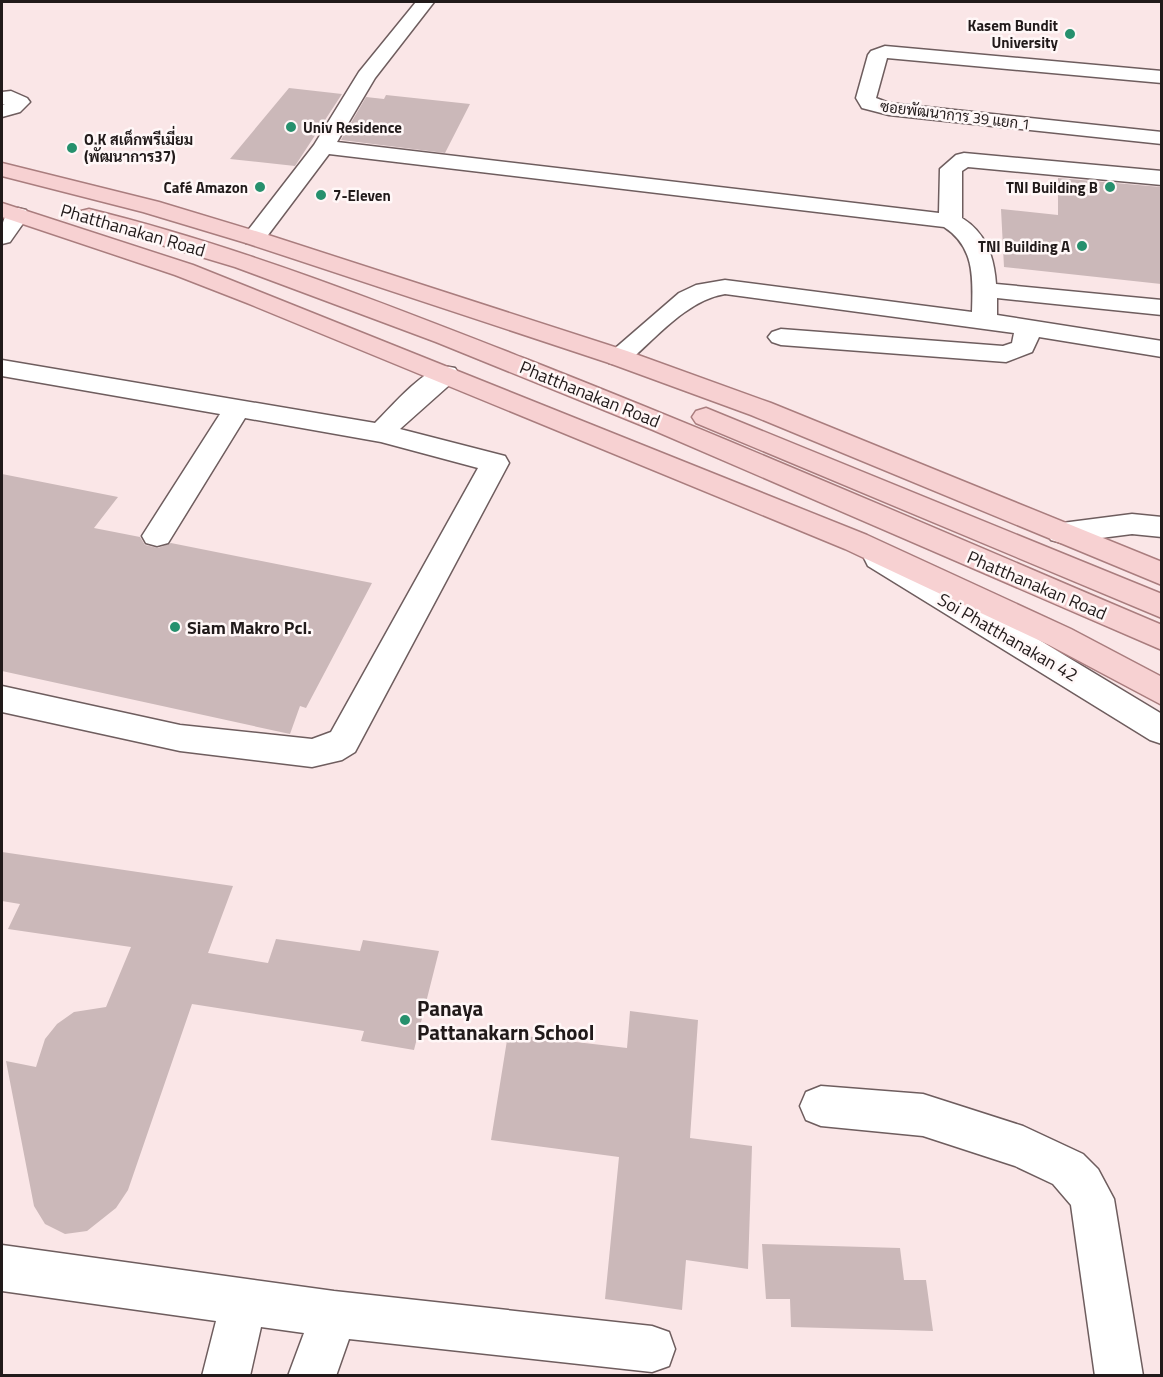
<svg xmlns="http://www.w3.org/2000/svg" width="1163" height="1377" viewBox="0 0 1163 1377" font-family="'Titillium Web',Sarabun,sans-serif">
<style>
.building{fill:#cbb8b9}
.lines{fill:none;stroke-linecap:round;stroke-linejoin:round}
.minor-casing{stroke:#6e5d5e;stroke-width:3}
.major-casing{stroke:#a97d7e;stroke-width:3}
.minor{fill:#fff;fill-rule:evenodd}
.major{fill:#f7d1d2;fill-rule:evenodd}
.poi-dot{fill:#26906d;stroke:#fff7f7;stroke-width:2}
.labels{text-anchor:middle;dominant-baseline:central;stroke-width:5;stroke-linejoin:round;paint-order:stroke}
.far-poi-label{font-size:15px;font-weight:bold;fill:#211a1a;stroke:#fff7f7;text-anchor:end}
.far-street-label{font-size:15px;fill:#211a1a;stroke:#fff7f7}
.street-label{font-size:18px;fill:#211a1a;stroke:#fff7f7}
.poi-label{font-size:18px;font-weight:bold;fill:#211a1a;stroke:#fff7f7;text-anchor:start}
.near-poi-label{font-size:21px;font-weight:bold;fill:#211a1a;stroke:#fff7f7;text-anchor:start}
</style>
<rect width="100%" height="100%" fill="#fae6e7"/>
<path class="building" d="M289,88L342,94L295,166L230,159Z
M386,95L470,104L445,153L341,140L366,97L384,99Z
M1058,178L1161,187V284L1004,267L1001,209L1058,215Z
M2,474L118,497L94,528L140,537L145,545L158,548L171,543L372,583L306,708L300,706L290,734L2,671Z
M2,852L233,886L208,953L268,963L276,939L360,951L363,940L439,951L414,1050L361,1041L364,1031L192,1004L128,1190L116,1208L87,1231L65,1234L45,1224L34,1206L6,1061L36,1067L45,1039L57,1024L74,1012L106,1007L131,947L8,929L20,904L2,901Z
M630,1011L698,1020L690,1138L752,1146L748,1269L686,1260L682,1310L605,1299L619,1157L491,1140L508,1034L627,1048Z
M762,1244L900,1248L904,1280H926L933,1331L791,1327L790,1299H766Z"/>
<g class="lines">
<g class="minor-casing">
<path id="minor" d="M416,2H434L375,78L337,142L939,213L940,169L956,155L964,153L1162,171V185L968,167L962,171V218C986,233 994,256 996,284L1162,300V315L997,298V315L1162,341V357L1039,337L1032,352L1006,362L781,345L772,342L768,337L772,332L781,329L1003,346L1012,343L1014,333L725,294C687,300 656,338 627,363L618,365L609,363L605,357L679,293L696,285L725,280L972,312C973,278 975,247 944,227L329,154L262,243H246L242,238L314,145L359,72Z
M885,46L1162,71V83L887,58L876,98L889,103L1162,132V144L889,115L862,108L856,98L868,55L871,51Z
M11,91L27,98L30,102L20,112L2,117V105L5,104H2V92Z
M18,208L26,210L29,215L10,242L2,244C2,228 0,213 18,208Z
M2,360L375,423C392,406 415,379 437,368C443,365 449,367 455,368L459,374L455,380L400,429L505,456L509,463L355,752L342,760L312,767L180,751L2,712V686L180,725L312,739L331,732L478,468L381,442L245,418L168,543L157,546L146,543L142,536L220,414L2,376Z
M1132,514L1162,517V537L1132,534L1062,543L1051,540L1047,533L1051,526L1062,523Z
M879,547L890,550L1162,714V744L1150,740L868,566L864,558L868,550Z
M821,1086L923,1094L1023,1126L1083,1154L1098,1169L1114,1199L1143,1376H1095L1071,1205L1053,1184L1015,1166L923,1136L821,1126L806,1120L800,1106L806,1092Z
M2,1245L334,1291L652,1326L669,1332L675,1349L669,1366L652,1372L349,1339L336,1376H288L304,1333L261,1327L250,1376H202L216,1321L2,1291Z"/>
</g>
<g class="major-casing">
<path id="major" d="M2,163L159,202L262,233L627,351L771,403L1162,562V585L751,415L609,363L246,243L143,212L2,176Z
M2,203L193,265L867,535L1071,629L1162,677V705L1049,645L845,549L247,303L175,275L2,217Z
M89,209C239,246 383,303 526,359C740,443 950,535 1162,625V650L653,430L436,342L235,267L81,221L78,216L81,211Z
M706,408L1162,594V618L696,423L692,417L696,411Z"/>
</g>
<use href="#minor" class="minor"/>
<use href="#major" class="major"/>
</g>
<g class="poi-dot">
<circle cx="1070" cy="34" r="6"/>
<circle cx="291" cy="127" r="6"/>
<circle cx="72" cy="148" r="6"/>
<circle cx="260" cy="187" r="6"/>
<circle cx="1110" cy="187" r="6"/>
<circle cx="321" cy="195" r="6"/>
<circle cx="1082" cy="246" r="6"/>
<circle cx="175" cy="627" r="6"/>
<circle cx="405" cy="1020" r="6"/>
</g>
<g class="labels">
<g class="far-poi-label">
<text x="1058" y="25">Kasem Bundit<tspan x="1058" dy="17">University</tspan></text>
<text x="303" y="127" text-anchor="start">Univ Residence</text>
<text x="84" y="139" text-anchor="start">O.K สเต็กพรีเมี่ยม<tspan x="84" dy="17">(พัฒนาการ37)</tspan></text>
<text x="248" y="187">Café Amazon</text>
<text x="1098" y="187">TNI Building B</text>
<text x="333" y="195" text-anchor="start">7-Eleven</text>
<text x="1070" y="246">TNI Building A</text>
</g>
<g class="far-street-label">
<text transform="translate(955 115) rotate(7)">ซอยพัฒนาการ 39 แยก 1</text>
</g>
<g class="street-label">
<text transform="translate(133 230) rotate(16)">Phatthanakan Road</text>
<text transform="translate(590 394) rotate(22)">Phatthanakan Road</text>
<text transform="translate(1037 585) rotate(23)">Phatthanakan Road</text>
<text transform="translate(1008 637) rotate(30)">Soi Phatthanakan 42</text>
</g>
<g class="poi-label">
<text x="187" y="627">Siam Makro Pcl.</text>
</g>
<g class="near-poi-label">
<text x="417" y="1008">Panaya<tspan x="417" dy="24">Pattanakarn School</tspan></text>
</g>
</g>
<rect width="1163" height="1377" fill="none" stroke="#211a1a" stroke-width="6"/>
</svg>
